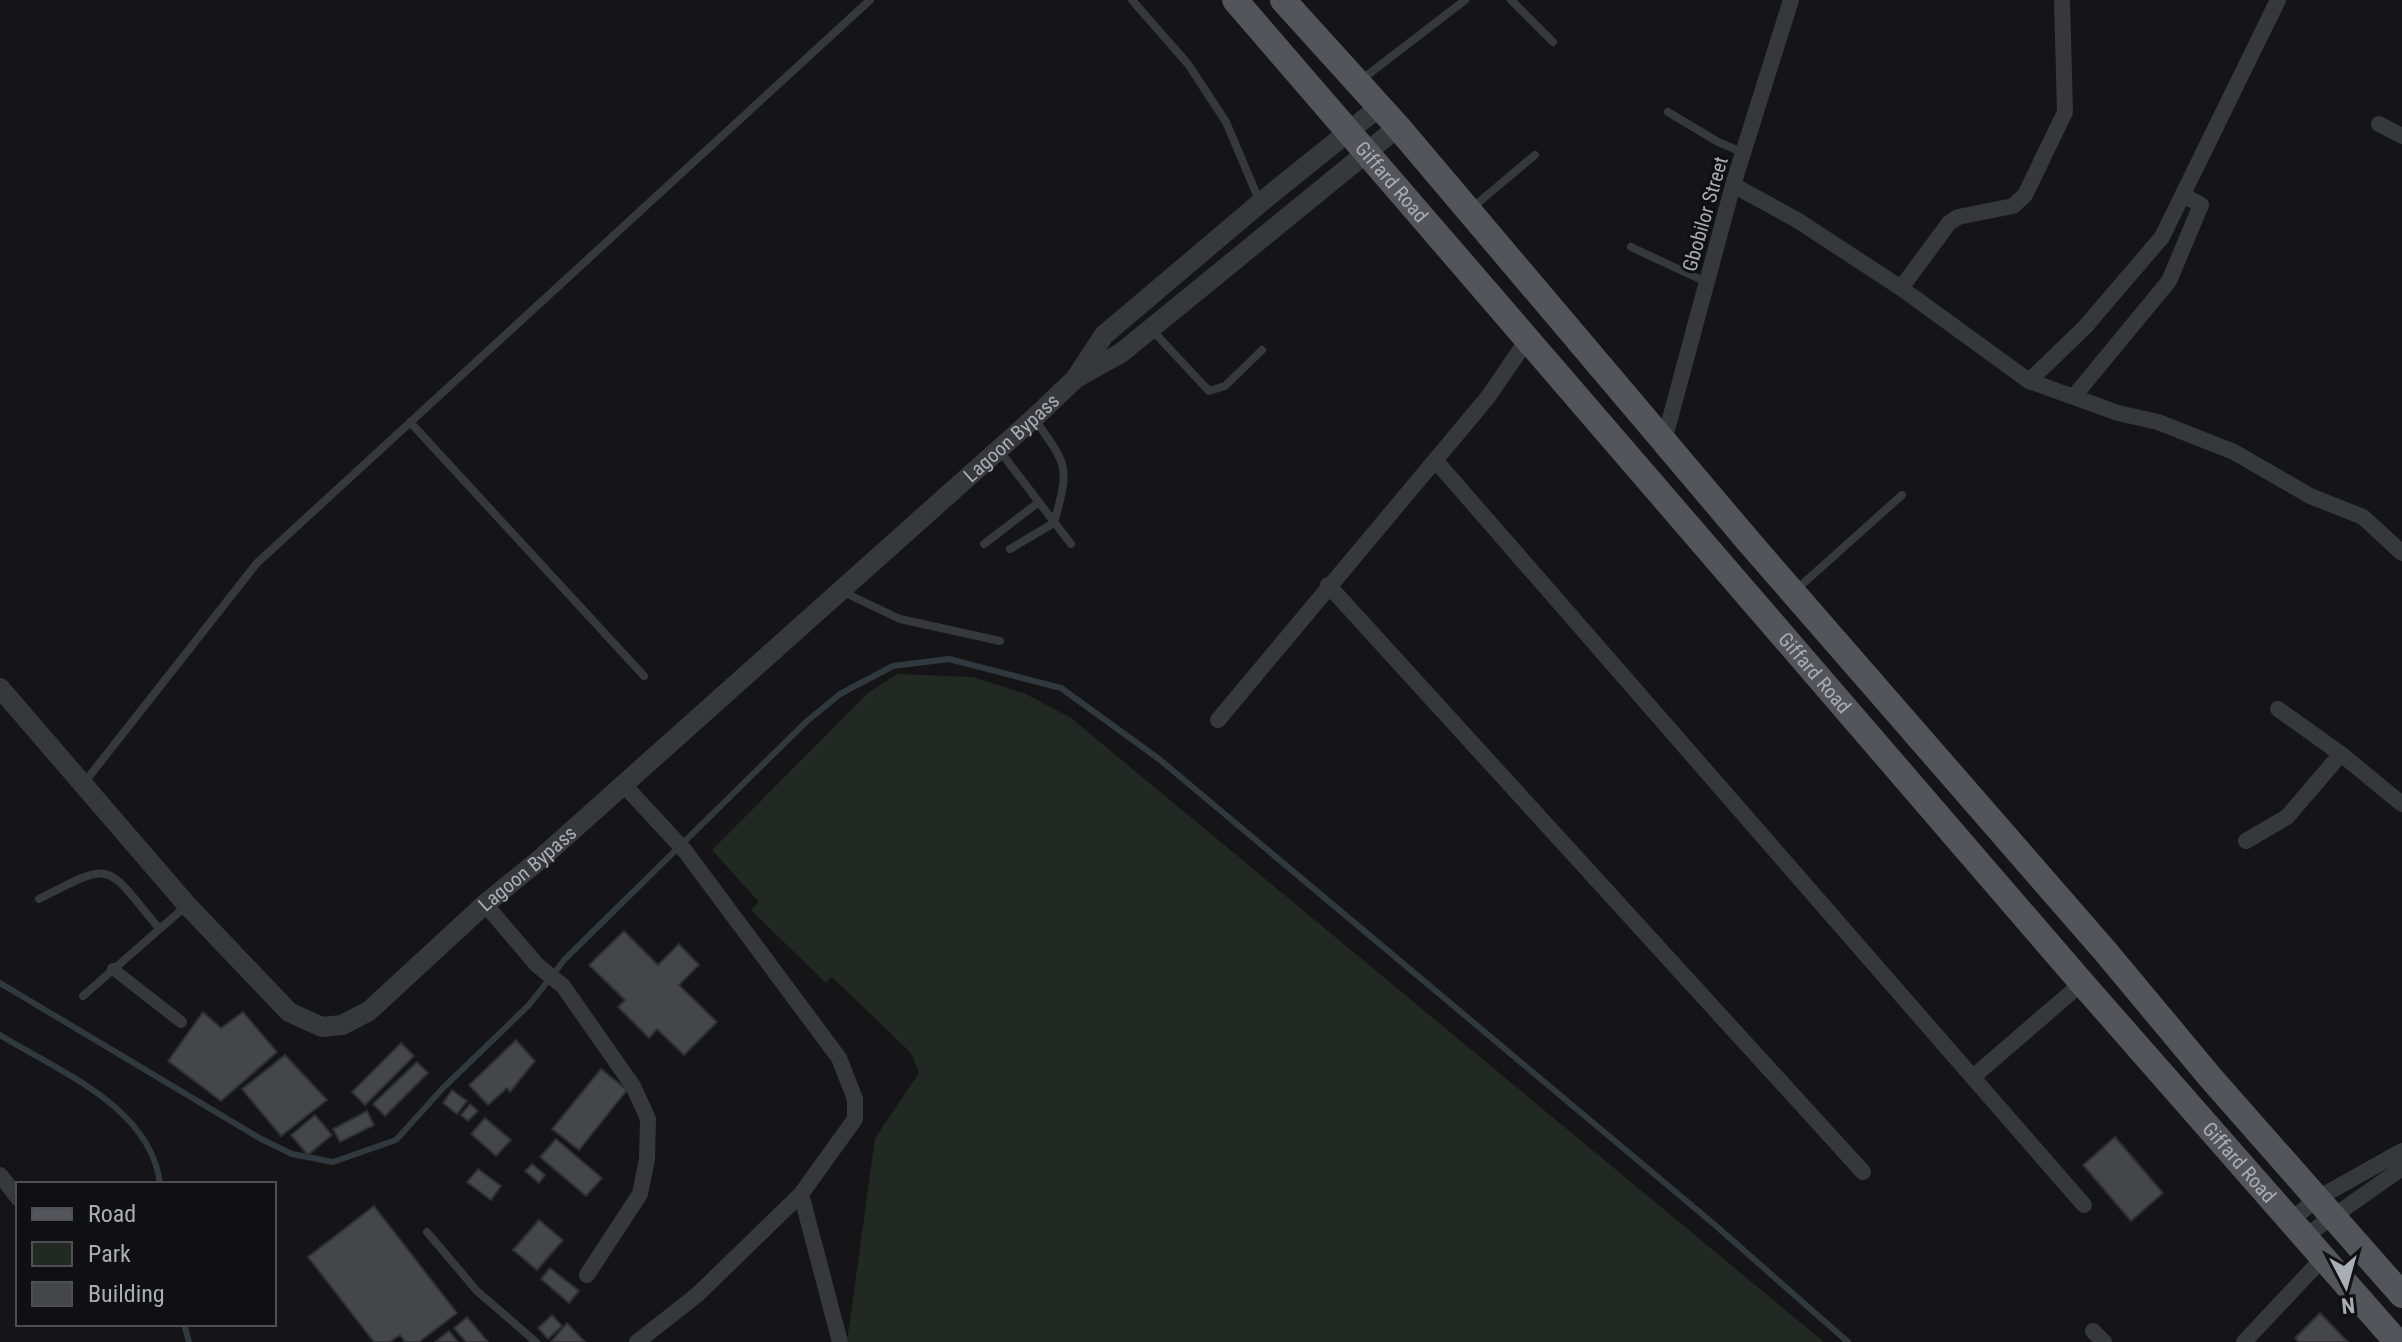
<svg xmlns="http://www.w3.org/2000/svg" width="2402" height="1342" viewBox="0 0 2402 1342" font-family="'Roboto Condensed',sans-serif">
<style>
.green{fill:#222822}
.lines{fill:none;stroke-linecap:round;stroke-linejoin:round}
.stream{stroke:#30393e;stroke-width:6}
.building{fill:#444649;stroke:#303033;stroke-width:2}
.service{stroke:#37383b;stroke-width:8}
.pedestrian{stroke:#37383b;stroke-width:12}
.minor{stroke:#37383b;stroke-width:16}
.tertiary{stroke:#37383b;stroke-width:20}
.primary{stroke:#53555a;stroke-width:26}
.labels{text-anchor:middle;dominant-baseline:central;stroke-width:6;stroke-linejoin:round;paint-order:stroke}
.street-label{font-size:20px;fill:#a9aeb5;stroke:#101012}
</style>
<rect width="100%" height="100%" fill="#151517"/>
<path class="green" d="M897,674L973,677L1026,694L1071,718L1824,1342H847L875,1138L919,1073L911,1053L832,977L826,983L751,910L759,902L712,850L869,692Z"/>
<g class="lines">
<path class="stream" d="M0,983L261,1139L292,1154L333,1162L396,1140L443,1088L529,1005L565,959L806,722L840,694L893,666L949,659L1061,688L1159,759L1715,1225L1848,1342
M0,1035C60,1072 151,1107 160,1184
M184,1324L189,1342"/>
</g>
<path class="building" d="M624,931L658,965L679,944L699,965L679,985L717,1022L684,1055L657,1029L649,1038L618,1007L625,1000L589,965Z
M203,1012L221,1028L243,1012L277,1052L221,1101L168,1061Z
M516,1040L535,1061L510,1092L507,1088L488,1105L469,1085Z
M401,1043L414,1056L365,1105L352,1092Z
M285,1055L327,1100L281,1136L242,1089Z
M417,1062L428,1073L385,1116L373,1104Z
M601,1069L627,1090L579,1150L552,1129Z
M452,1090L467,1101L457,1114L443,1103Z
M470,1104L478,1111L468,1121L461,1115Z
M367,1111L374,1125L340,1142L333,1129Z
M315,1115L332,1135L308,1155L291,1135Z
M485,1118L511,1140L496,1156L471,1134Z
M2115,1137L2163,1193L2131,1221L2083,1165Z
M556,1139L602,1178L586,1196L540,1157Z
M532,1164L545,1175L539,1183L525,1171Z
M478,1169L501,1186L491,1200L467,1182Z
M374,1206L457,1313L419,1342H405L400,1335L390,1342H374L308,1257Z
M539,1220L563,1240L537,1270L513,1250Z
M550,1268L579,1291L569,1303L541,1279Z
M2320,1313L2348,1342H2299L2295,1338Z
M552,1315L562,1326L548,1339L538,1328Z
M467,1317L488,1342H466L454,1328Z
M567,1323L585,1342H551Z
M449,1331L458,1342H435Z"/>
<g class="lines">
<path class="service" d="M1132,0L1188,64L1226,122L1259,200
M1511,0L1553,42
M1361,80L1465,0
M1668,112L1718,142L1742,152
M1472,208L1535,155
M1631,247L1706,282
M1151,329L1209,391L1225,386L1262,350
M410,422L644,676
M999,450L1071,544
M984,544L1039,502
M1010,549L1054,523C1070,465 1068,467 1034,418
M1797,589L1902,495
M841,591L900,619L1000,641
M84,783L257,563L870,0
M39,899C115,860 104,863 158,927
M83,996L186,906
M427,1232L477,1291L536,1342"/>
<path class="pedestrian" d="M113,969L181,1022"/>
<path class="minor" d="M2379,124L2402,136
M1733,185L1797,220L1901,288L2029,381L2118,413L2158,422L2234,452L2310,496L2363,517L2402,553
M1901,288L1949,223L1958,217L2013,206L2025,195L2065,112L2062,0
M2029,381L2085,327L2162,237L2278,0
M2075,395L2169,281L2201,205L2183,195
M1664,441L1733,185L1791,0
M1435,460L2084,1205
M1328,585L1863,1172
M2278,709L2341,754L2402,804
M1218,720L1488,397L1527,340
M624,785L685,851L839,1058L855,1099V1119L801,1194L697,1295L637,1342
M2246,841L2287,817L2341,754
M485,904L537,965L563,986L633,1086L648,1119L647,1159L640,1194L587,1275
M1974,1076L2082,983
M0,1175L18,1198
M801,1194L840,1342
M2291,1220L2318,1198L2402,1151
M2304,1237L2402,1168
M2093,1331L2104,1342
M2244,1342L2322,1259"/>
<g class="tertiary">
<path d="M1078,377L1121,353L1398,127"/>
<path id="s1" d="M0,688L187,905L289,1012L322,1027L342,1025L369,1011L485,904L538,861L1034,418L1075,379L1104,335L1260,203L1378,108"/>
</g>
<g class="primary">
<path id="s2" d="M1235,0L2082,983L2397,1342"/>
<path d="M1283,0L1398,127L1750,543L2105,951L2210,1077L2402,1295"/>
</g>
</g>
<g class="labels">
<g class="street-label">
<text stroke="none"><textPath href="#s2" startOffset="240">Giffard Road</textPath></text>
<text transform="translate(1705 214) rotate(-74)">Gbobilor Street</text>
<text stroke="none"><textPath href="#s1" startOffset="1382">Lagoon Bypass</textPath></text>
<text stroke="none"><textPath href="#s2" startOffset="888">Giffard Road</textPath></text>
<text stroke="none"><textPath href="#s1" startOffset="734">Lagoon Bypass</textPath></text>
<text stroke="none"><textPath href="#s2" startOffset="1536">Giffard Road</textPath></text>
</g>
</g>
<rect x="16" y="1182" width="260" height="144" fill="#101012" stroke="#4d4f53" stroke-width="2"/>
<rect x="32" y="1208" width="40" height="12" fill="#53555a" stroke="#4d4f53" stroke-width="2"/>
<text x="88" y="1222" font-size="24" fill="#a9aeb5">Road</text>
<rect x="32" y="1242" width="40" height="24" fill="#222822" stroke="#4d4f53" stroke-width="2"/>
<text x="88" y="1262" font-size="24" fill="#a9aeb5">Park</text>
<rect x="32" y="1282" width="40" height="24" fill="#444649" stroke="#4d4f53" stroke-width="2"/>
<text x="88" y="1302" font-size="24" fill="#a9aeb5">Building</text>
<g transform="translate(2346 1286) rotate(174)" stroke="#101012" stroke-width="6" paint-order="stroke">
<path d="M0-6L14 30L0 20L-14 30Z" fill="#a9aeb5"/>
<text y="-12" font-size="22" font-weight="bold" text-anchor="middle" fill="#a9aeb5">N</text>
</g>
</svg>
